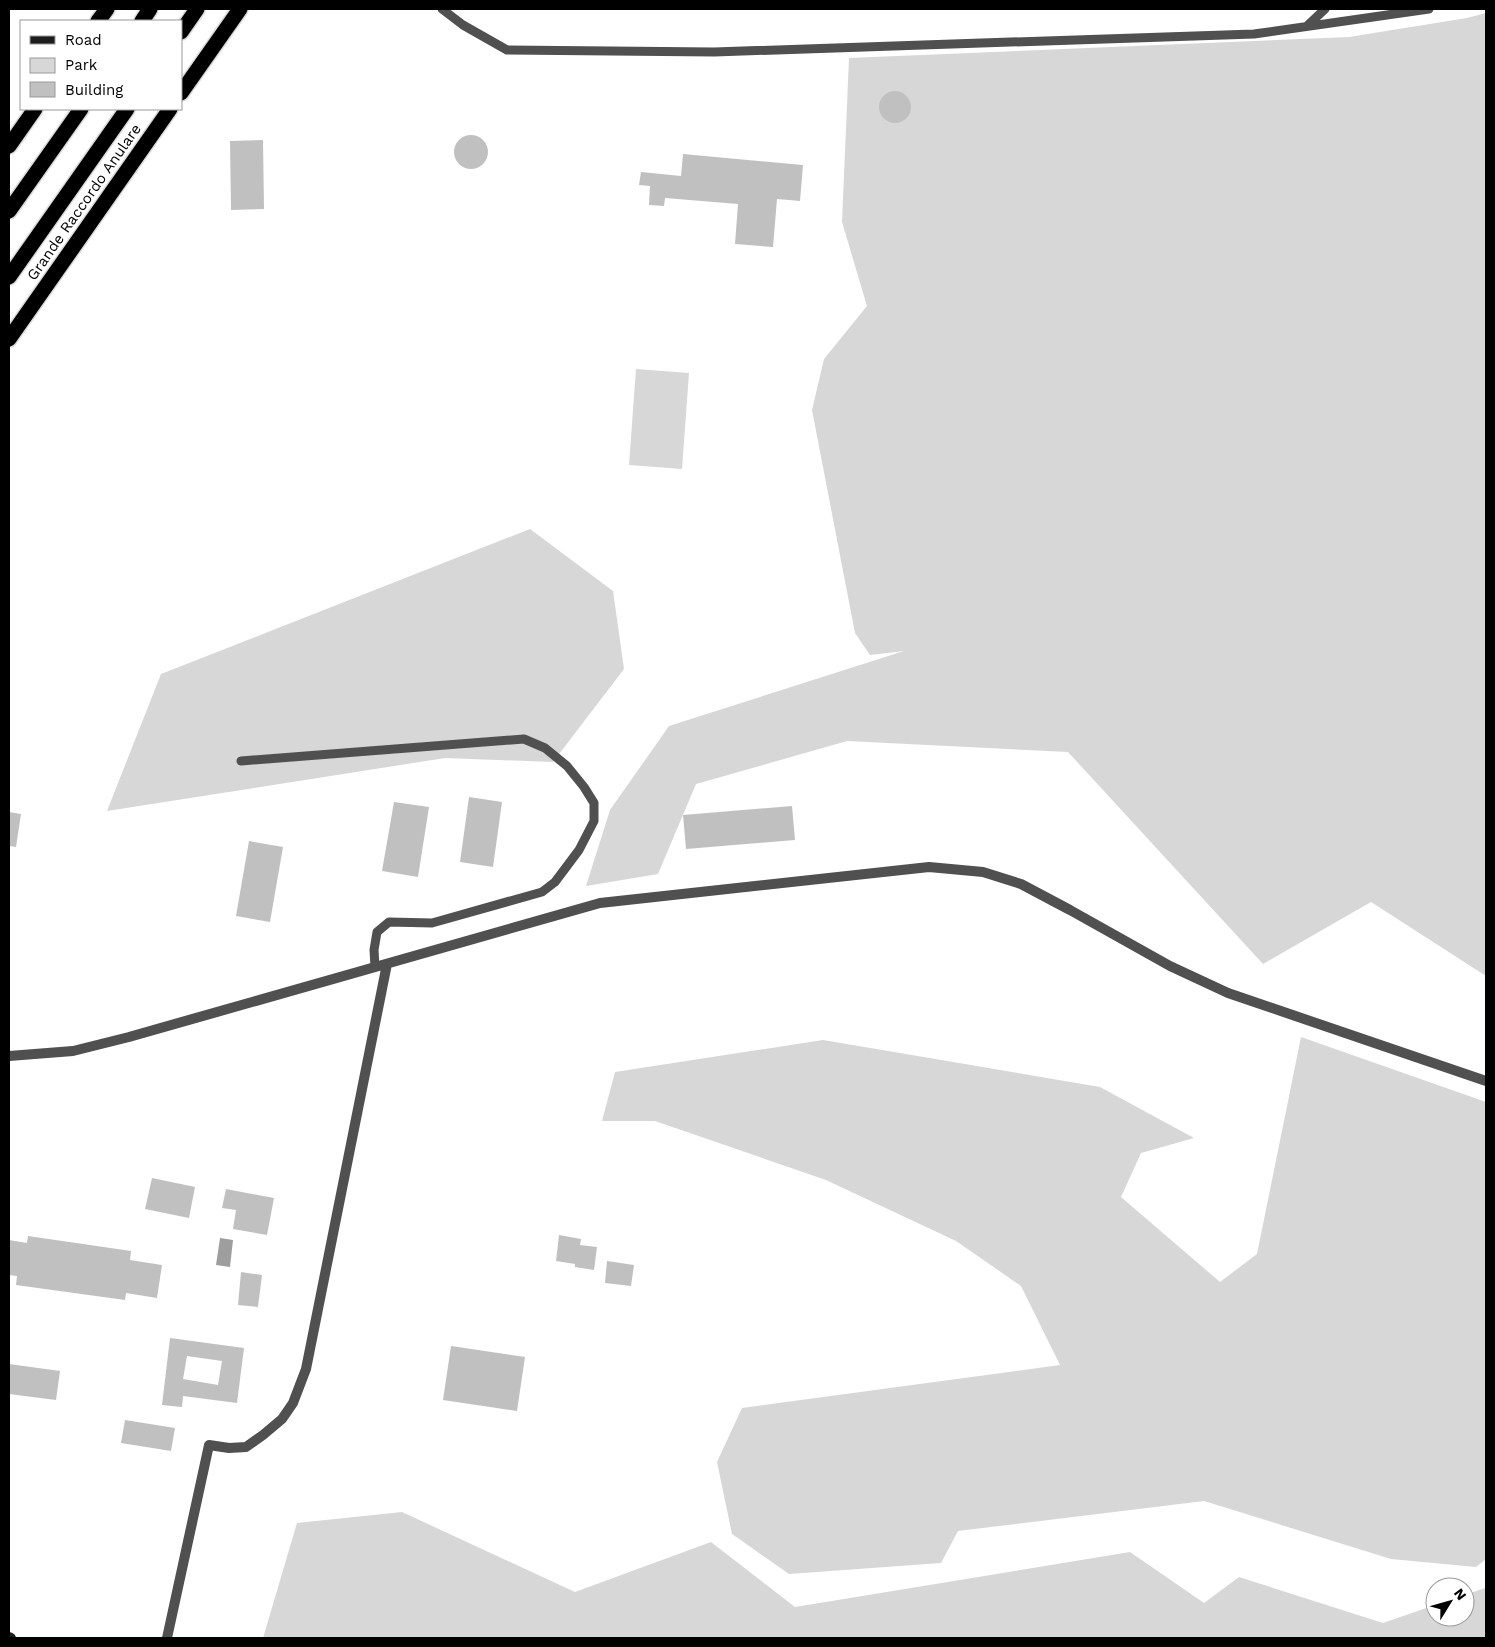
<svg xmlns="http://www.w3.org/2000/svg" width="1495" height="1647" viewBox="0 0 1495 1647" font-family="'Work Sans',sans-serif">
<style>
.green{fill:#d7d7d7}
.water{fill:#9e9e9e}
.building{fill:#c0c0c0;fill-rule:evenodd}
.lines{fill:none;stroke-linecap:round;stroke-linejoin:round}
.highway-casing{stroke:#dbdbdb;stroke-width:18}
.lane{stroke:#505050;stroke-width:9}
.street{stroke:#505050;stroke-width:10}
.secondary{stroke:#1d1d1d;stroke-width:10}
.highway{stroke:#000;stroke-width:15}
.labels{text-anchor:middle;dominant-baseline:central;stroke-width:5;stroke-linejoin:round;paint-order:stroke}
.street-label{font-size:15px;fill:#000;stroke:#fff}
</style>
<rect width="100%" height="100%" fill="#fff"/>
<path class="green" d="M1486,13V976L1371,902L1263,964L1068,752L847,741L696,784L658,874L586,886L610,810L669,726L904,651L870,655L855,633L812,410L824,359L867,306L842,222L849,58L1349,37L1467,18Z
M636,369L689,373L682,469L629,465Z
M530,529L613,591L624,669L553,762L445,758L107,811L161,674Z
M1301,1037L1486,1102V1559L1476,1567L1391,1559L1204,1501L958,1531L941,1563L789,1574L732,1534L717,1462L742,1408L1060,1365L1021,1286L956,1241L826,1180L655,1121H602L615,1072L823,1040L1100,1087L1194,1138L1141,1153L1121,1197L1220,1282L1257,1254Z
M402,1512L575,1592L711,1542L795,1607L1130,1552L1204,1603L1239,1577L1383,1623L1435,1605V1617H1465V1595L1485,1588L1486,1638H263L297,1523Z"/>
<path class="water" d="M220,1238L233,1240L230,1267L216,1265Z"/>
<path class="building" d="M879 107a16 16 0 1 1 32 0a16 16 0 1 1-32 0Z
M454 152a17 17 0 1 1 34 0a17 17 0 1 1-34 0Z
M263,140L264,209L231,210L230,141Z
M683,154L803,165L800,201L777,199L773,247L735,244L738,204L665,198L664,206L649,205L650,186L639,185L641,172L681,176Z
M469,797L502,802L493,867L460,862Z
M394,802L429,807L418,877L382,871Z
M792,806L795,840L686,849L683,815Z
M9,812L21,814L16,847L9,846Z
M249,841L283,847L270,922L236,916Z
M152,1178L195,1187L189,1218L145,1209Z
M226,1189L274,1198L267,1235L233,1229L236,1210L222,1208Z
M559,1235L581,1239L580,1245L597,1247L594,1270L575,1267V1264L556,1261Z
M28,1236L131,1251L130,1260L162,1265L157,1298L126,1293L125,1300L16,1285L17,1276L9,1275V1240L27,1243Z
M607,1261L634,1265L631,1286L605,1283Z
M241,1272L262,1275L258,1307L238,1305Z
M170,1338L244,1348L237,1403L183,1396L182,1407L162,1405ZM187,1356L222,1361L218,1385L183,1379Z
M451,1346L525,1357L517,1411L443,1400Z
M9,1364L60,1371L56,1400L9,1394Z
M125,1420L175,1428L171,1451L121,1443Z"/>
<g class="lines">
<g class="highway-casing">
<path id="highway" d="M98,21L107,9
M142,21L150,9
M181,32L197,9
M181,93L240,9
M9,146L35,109
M9,211L81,109
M9,277L127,109
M9,339L170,109"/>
</g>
<path class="lane" d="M442,9L463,25L507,50L714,52L1254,34L1429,9
M1307,26L1325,9
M241,761L524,739L545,748L567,766L584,787L594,803V821L579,850L555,882L542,892L432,923L389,922L377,932L374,950L375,967"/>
<path class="street" d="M9,1056L73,1051L129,1037L600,903L929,867L983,872L1021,884L1070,910L1170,966L1228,993L1486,1081
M167,1638L209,1445L229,1448L246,1447L263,1435L282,1419L293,1403L306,1369L387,964"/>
<path class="secondary" d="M9,1637L11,1638"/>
<use href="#highway" class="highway"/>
</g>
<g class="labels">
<g class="street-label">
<text transform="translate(84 202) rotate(-55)">Grande Raccordo Anulare</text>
</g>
</g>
<rect width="1495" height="1647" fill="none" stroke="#000000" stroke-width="20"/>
<rect x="20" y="20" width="162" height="90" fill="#ffffff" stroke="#999999"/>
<rect x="30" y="36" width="25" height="8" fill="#1d1d1d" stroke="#999999"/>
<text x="65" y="45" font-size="15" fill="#000000">Road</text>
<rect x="30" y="58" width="25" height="15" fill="#d7d7d7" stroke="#999999"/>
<text x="65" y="70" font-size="15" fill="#000000">Park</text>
<rect x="30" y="82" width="25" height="15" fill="#c0c0c0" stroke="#999999"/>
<text x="65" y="95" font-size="15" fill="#000000">Building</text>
<g transform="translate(1450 1602) rotate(53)"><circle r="24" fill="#ffffff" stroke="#999999"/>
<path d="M0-4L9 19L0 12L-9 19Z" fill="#000000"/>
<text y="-8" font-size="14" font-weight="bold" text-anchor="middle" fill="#000000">N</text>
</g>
</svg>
